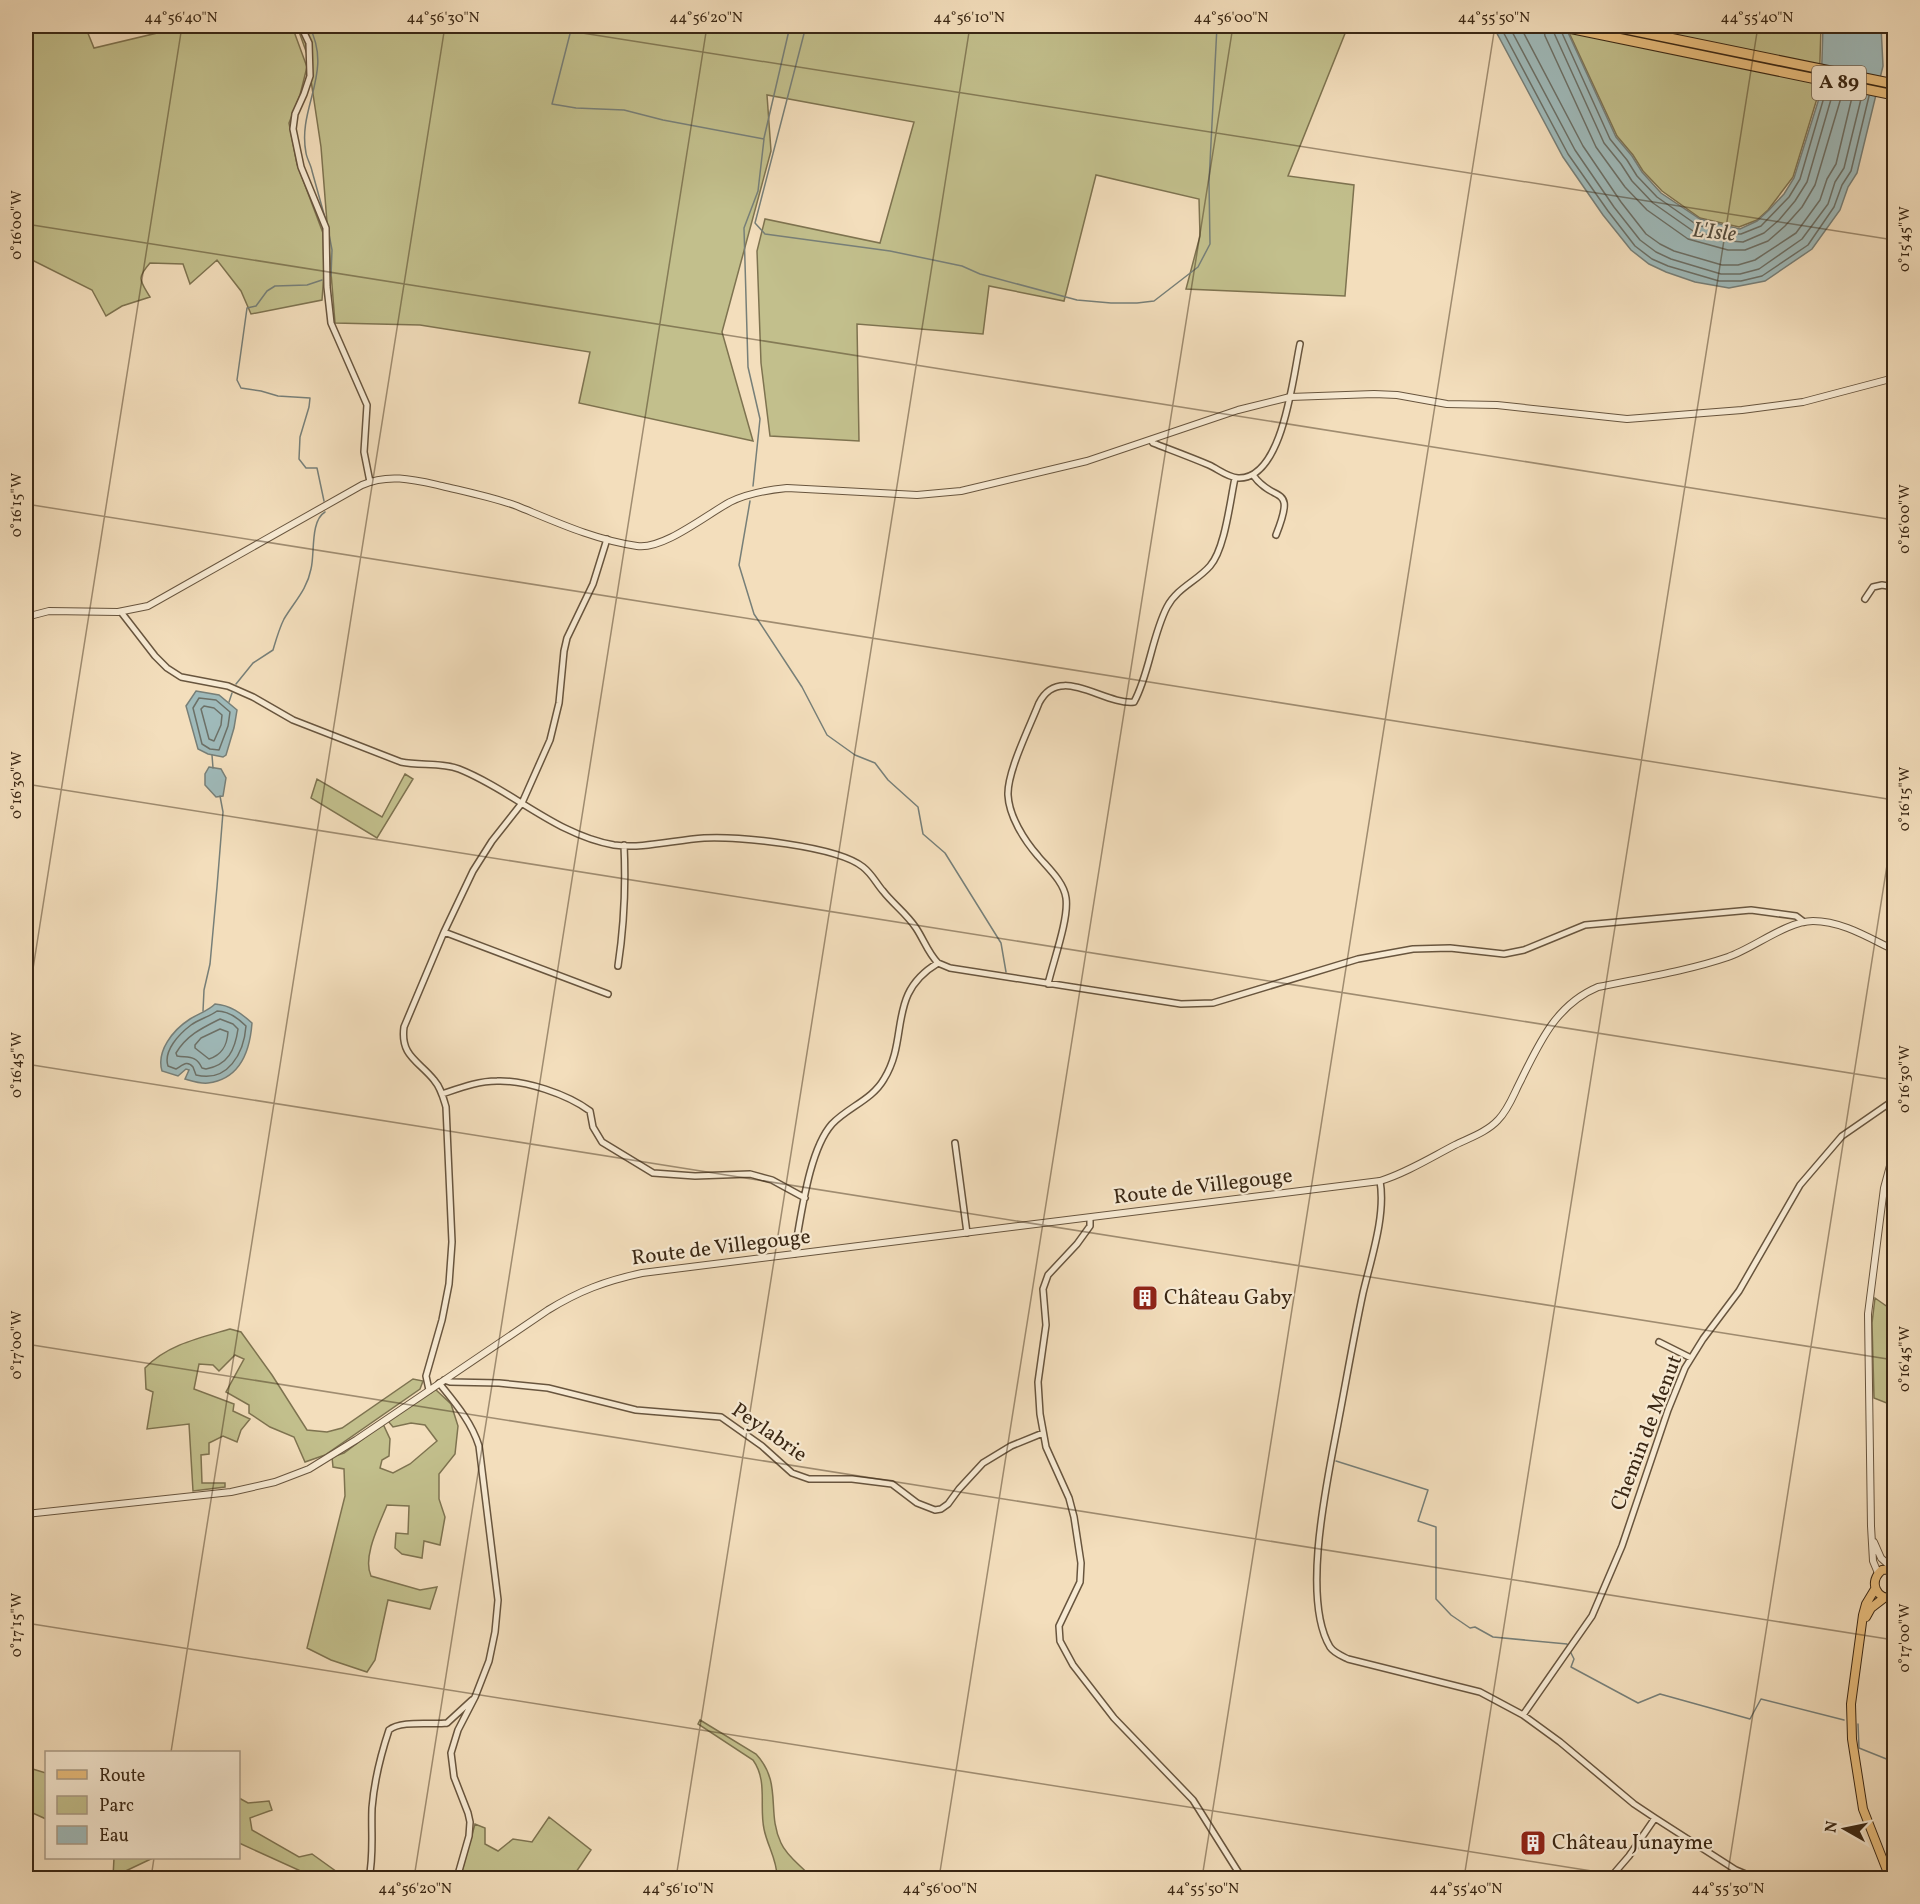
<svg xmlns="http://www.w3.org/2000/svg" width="1920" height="1904" viewBox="0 0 1920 1904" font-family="Vollkorn,serif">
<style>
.green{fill:#c2bf8c;stroke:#7e7350;stroke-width:1.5}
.water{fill:#9fbaba;stroke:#777f78;stroke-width:1.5}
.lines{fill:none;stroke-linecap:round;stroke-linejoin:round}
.shore{stroke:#6c7067;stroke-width:1.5}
.stream{stroke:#777f78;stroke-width:1.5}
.minor-casing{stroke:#68553e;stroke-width:8}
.tertiary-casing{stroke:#68553e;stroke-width:8}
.primary-casing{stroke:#3a2714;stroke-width:10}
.motorway-casing{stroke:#3a2714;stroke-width:11}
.minor{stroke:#f7ead3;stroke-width:5}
.tertiary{stroke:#f7ead3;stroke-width:6}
.primary{stroke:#eabf7e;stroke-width:8}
.motorway{stroke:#eabf7e;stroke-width:9}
.ticks{fill:none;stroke:#3a2714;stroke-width:1.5;stroke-opacity:0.45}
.labels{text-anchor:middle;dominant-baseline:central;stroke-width:4.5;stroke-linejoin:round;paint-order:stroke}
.shield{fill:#f7ead3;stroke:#73624d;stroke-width:1.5}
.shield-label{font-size:20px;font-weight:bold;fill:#3a2714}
.street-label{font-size:21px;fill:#3a2714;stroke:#f7ead3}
.poi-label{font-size:21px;fill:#3a2714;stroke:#f7ead3;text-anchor:start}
.water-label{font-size:22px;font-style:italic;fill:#534c3e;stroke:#f7ead3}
.neatline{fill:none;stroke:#3a2714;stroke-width:2}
.ticks-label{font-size:15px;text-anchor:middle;fill:#3a2714}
</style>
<rect width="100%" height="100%" fill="#f3debc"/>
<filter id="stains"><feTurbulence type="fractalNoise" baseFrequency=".00333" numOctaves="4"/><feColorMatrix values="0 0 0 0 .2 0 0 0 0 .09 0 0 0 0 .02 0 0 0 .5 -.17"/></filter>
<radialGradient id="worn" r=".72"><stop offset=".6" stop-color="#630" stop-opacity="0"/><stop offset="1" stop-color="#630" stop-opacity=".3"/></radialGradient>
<path class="green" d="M63,26H85L94,48L178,28L179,26H292L307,67L300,95L289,123L297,164L323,233L324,273L322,300L251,314L241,291L217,260L190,284L183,264L150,263C136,279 140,280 150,297L122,306L106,316L92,290L26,257V35Z
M297,26H1348L1288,176L1354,185L1345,296L1186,289L1200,236L1199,199L1096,175L1064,301L989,286L983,334L857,324L859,441L770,436L761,363L757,251L765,219L880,243L914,122L767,95L771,151L722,332L753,441L579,403L590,352L420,325L335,323L321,147L307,54Z
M1566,26H1821L1819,92L1793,177L1768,210L1757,220L1739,227L1700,218L1662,191L1643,171L1633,155L1617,136Z
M405,774L413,779L377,838L311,798L317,779L382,817Z
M1875,1298L1892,1310L1894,1307V1406L1874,1398L1872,1323Z
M230,1329L241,1332L272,1375L307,1430L327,1432L342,1428L413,1379L423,1381L420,1389L325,1455L305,1462L294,1437L270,1427L249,1413V1405L226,1392L244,1359L235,1355L219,1371L213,1365L199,1364L194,1389L234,1404L233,1411L250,1419L241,1430L237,1442L223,1436L209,1443V1454L201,1455L202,1483H225V1487L193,1491L189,1424L147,1429L153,1392L146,1389L145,1368C167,1345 199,1338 230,1329Z
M435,1389L451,1404L458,1426L455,1454L439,1474V1499L445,1517L440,1545L424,1541L422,1558L402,1554L395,1548L396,1533L408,1534L409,1506L387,1505C380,1523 362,1557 371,1576L420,1590L437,1587L430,1609L388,1600L375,1660L367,1672L331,1660L307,1648L345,1496L344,1469L333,1467L332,1457L344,1453L383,1424L390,1439L389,1456L382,1460L380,1468L393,1473L410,1464L437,1441L425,1425L411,1423L393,1427L388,1421Z
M700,1720L756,1754C783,1783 766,1812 781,1843C787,1857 802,1866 812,1878H777C778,1862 767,1845 764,1829C759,1806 768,1781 753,1760L698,1724Z
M26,1767L46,1773V1819L26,1810Z
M239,1798L248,1803L269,1801L272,1810L250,1818L252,1830L299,1857L312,1854L337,1872L334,1878H316L239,1843Z
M549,1817L591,1850L572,1878H460L475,1824L485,1828V1844L498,1851L513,1839L532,1842Z
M114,1858H153L113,1877Z"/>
<path class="water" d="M1493,26H1565L1616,137L1632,156L1642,172L1661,193L1700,219L1740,229L1757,221L1769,210L1784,194L1794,178L1821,92L1823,26H1881L1883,66L1857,173L1848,187L1840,210L1812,249L1765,281L1729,288L1695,282L1666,272L1649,264L1631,250L1603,215L1563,157Z
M196,691L219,695L237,710L234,728L226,755L223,757L208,754L198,749L186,706Z
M209,767L221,769L226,778L223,796L216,797L205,785V774Z
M215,1004C230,1005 241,1013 252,1023C250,1050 241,1079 208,1083C201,1084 192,1081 185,1079L189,1070L186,1069L178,1076L162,1071C156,1051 173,1030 190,1019C198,1014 208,1011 215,1004Z"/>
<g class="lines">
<path class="shore" d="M1500,26L1568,154L1608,211L1635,246L1652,259L1668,266L1719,281H1741L1762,276L1808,245L1834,207L1842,185L1851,171L1869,96
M1509,26L1575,150L1614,207L1640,240L1656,252L1671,259L1721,274H1740L1759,269L1802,239L1828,204L1835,182L1844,168L1862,95
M1520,26L1583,146L1621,202L1646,234L1660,244L1674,251L1722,265H1738L1755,260L1796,233L1820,200L1827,179L1836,164L1853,93
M1543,26L1545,36L1596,147L1625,187L1647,210L1688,239L1728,250H1745L1768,241L1785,226L1802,207L1815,185L1843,91
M1553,26L1554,33L1604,143L1621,164L1632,181L1653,203L1693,231L1730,241L1743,242L1764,233L1779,220L1795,201L1807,182L1834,89
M1562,33L1610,139L1627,160L1637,176L1657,197L1697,225L1732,234H1741L1761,226L1789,197L1800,179L1827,87
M199,698L216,700L230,712L228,726L219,750L210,749L202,744L193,708Z
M204,706L214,708L222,715L221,725L214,741L209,739L201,709Z
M217,1011C228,1011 238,1018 246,1026C244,1053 228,1083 196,1075L193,1067C187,1060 183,1065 176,1069L168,1066C163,1051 179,1034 191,1025C199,1019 209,1017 217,1011Z
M220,1019L233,1024L238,1029C235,1050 228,1065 206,1069L202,1068C196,1055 189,1058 177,1056L176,1053C187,1035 202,1028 220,1019Z
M220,1029L228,1032C227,1046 222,1055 209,1059L195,1048V1045L201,1038Z"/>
<path class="stream" d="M309,26C334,73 297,107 306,153C307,159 311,165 312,171C317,189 322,207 327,225
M572,26L552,104L576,108L624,110L663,120L764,139L758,191L744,228L748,367L760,419L753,486
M806,26L755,223L765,234L890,251L962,266L980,274L1077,300L1111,303H1137L1154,301L1198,267L1210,244L1209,182L1217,26
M764,138L790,26
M328,229L332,250L331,276
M322,280L307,285L275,286L267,291L256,306L247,308L237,380L241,388L261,391L278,396L310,398L309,407L300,437L299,459L306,468H317L324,501
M750,501L739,565L754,614L802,687L827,735L855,755L875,763L888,780L918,807L923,834L945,853L1001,943L1006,972
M236,684L253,663L273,650C276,640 279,629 284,619C294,602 307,590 311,569C315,553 310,521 325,512
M229,702L232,693
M212,755L213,768
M203,1011L204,990L210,964L217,887L223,812L220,796
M1336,1461L1428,1490L1418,1521L1436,1527V1599L1451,1615L1470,1628L1475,1627L1493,1637L1567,1644L1568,1646
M1570,1651L1574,1659L1571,1667L1638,1703L1660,1694L1750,1719L1761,1699L1844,1720
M1858,1724L1859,1748L1894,1762"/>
<g class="minor-casing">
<path id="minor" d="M301,26L309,43L310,76L304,94L295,114L293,129L301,167L326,228L327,287L331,323L367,405L364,452L370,482
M1151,440L1153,443C1171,450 1190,457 1209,465C1218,469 1227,477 1238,478C1283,480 1293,376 1300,344
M1253,475C1274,505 1297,482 1276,535
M1865,599L1873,587L1882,585L1894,587
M121,612L155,656L167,668L181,677L228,686L253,697L293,720L401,762C420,766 441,762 459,769C512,790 556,835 614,845C643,849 674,840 704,838C738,836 837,846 863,867C872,874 876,883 883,891C893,904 907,914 916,928C924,940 928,953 938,963
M444,932L608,994
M618,966C624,926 626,886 624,845
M1048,984C1053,962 1069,919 1066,898C1064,882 1048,868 1038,856C1024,840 1009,816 1008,795C1007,772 1030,726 1039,703C1059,663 1103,705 1134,702C1149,675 1152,636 1167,607C1177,588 1197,581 1210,566C1225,549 1230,501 1235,478
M442,1094C460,1088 478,1081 497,1081C525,1080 567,1094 590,1111L593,1127L602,1142L653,1173L695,1176L750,1174L772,1180L805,1198
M955,1143L967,1233
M1380,1181C1386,1215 1371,1259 1363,1293C1354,1335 1347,1376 1339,1418C1329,1473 1300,1597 1330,1647C1334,1653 1342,1656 1348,1659L1480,1692L1523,1715L1560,1742L1634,1804L1655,1818L1736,1870L1755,1878
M1090,1218V1226L1077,1244L1048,1275L1043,1289L1046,1325L1038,1382L1040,1414L1046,1447L1069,1498L1074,1517L1081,1563L1080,1582L1059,1626L1060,1641L1073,1665L1114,1718L1193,1800L1242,1878
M794,1254C801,1219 808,1151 832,1124C848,1107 872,1100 884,1079C910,1037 886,994 938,963L950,968L1181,1004L1213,1003L1358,959L1413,949L1450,948L1504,954L1524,950L1585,925L1751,910L1796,916L1804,922
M1659,1342L1691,1358
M444,1380L450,1382L499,1383L548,1388L636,1410L721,1417L762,1446L792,1473L809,1479H852L892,1484L917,1503L935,1510L941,1509L948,1504L959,1489L983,1463L1011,1446L1043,1433
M439,1383C455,1403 471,1421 479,1446L498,1600L495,1632L489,1661L475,1697L458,1730L451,1753L454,1777L468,1813L470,1822L469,1836L457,1878
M429,1390L426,1376L442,1320L449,1284L452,1242L446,1107C443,1097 441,1088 434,1080C419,1061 400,1056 404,1027L444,932L473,871L492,841L522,803L550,740L559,703L564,651L567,638L593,584L607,539
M1523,1715L1592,1616L1622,1546L1668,1410L1685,1368L1703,1339L1739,1291L1800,1185L1842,1136L1894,1100
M447,1723L472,1700
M369,1878C374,1855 371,1832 372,1808C374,1783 381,1754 389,1730C401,1720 431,1725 447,1723
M1610,1878L1629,1856L1655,1818"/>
</g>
<g class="tertiary-casing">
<path id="tertiary" d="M26,617L49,611L118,612L148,606L362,485C389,473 415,480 442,486C467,492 492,497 517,506C556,522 595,540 637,546C663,550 706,515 730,502C748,493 767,490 787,488L917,495L961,491L1087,461L1238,410L1290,397L1374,394L1397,395L1447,404L1497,405L1627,419L1742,410L1803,402L1894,378
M26,1514L231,1492L275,1482L309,1469L356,1440L548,1310C579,1291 605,1281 642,1273L1380,1181C1406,1173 1430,1158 1455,1145C1469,1138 1487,1132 1498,1120C1508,1110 1513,1096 1519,1084C1539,1044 1555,1005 1598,987C1641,978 1687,971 1728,957C1754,948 1787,921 1813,921C1842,921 1869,938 1894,950
M1874,1542L1881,1558L1892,1568
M1878,1573L1873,1561L1871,1526L1868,1314L1884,1188L1894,1151"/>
</g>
<g class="primary-casing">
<path id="primary" d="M1894,1569L1882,1570C1868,1582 1876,1600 1894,1598
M1875,1589L1866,1604L1863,1615L1851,1704L1852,1739L1863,1809L1890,1878
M1866,1617L1871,1608L1884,1598"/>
</g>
<g class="motorway-casing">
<path id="motorway" d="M1559,26L1894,95
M1611,26L1894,84"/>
</g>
<use href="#minor" class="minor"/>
<use href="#tertiary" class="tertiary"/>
<use href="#primary" class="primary"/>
<use href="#motorway" class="motorway"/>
</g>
<path class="ticks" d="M538,26L1894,240M26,224L1894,520M26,504L1894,800M26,784L1894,1080M26,1013L182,26M26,1064L1894,1360M26,1344L1894,1640M26,1623L1636,1878M171,1752L445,26M151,1878L154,1858M414,1878L707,26M676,1878L970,26M939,1878L1233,26M1202,1878L1495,26M1464,1878L1758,26M1727,1878L1894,821"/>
<defs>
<g id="building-square" transform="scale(1.35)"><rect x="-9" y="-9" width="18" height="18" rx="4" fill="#8f2418" stroke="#f7ead3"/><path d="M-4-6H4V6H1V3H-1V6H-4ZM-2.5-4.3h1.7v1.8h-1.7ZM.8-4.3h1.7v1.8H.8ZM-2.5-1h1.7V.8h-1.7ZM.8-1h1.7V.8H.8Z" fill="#fff"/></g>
</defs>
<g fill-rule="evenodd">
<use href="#building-square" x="1145" y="1298"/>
<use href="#building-square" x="1533" y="1843"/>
</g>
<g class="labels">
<rect class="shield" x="1812" y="66" width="54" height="34" rx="4.5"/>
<g class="shield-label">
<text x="1839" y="83">A 89</text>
</g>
<g class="street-label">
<text transform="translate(1203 1187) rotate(-7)">Route de Villegouge</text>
<text transform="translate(721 1248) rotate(-7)">Route de Villegouge</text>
<text transform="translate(769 1433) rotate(35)">Peylabrie</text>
<text transform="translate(1647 1433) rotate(-69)">Chemin de Menut</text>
</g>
<g class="poi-label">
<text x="1164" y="1298">Château Gaby</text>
<text x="1552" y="1843">Château Junayme</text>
</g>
<g class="water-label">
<text transform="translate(1714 233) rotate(6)">L'Isle</text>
</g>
</g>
<rect width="1920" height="1904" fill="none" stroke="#f3debc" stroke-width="66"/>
<rect x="45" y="1751" width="195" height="108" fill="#f7ead3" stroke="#ab9c87" stroke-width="1.5"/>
<rect x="57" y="1770" width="30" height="9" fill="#eabf7e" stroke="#ab9c87" stroke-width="1.5"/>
<text x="99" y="1781" font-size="18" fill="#3a2714">Route</text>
<rect x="57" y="1796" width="30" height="18" fill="#c2bf8c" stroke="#ab9c87" stroke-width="1.5"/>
<text x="99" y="1811" font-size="18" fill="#3a2714">Parc</text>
<rect x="57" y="1826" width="30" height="18" fill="#9fbaba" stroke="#ab9c87" stroke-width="1.5"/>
<text x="99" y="1841" font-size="18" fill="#3a2714">Eau</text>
<g transform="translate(1845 1829) rotate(279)" stroke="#f7ead3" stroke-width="4.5" paint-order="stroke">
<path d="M0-4.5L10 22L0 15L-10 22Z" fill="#3a2714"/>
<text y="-9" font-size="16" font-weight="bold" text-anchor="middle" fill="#3a2714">N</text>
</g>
<rect x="33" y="33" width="1854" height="1838" class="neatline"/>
<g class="ticks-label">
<text x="181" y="22">44°56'40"N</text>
<text x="443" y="22">44°56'30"N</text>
<text x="706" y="22">44°56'20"N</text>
<text x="969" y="22">44°56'10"N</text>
<text x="1231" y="22">44°56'00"N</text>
<text x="1494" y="22">44°55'50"N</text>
<text x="1757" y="22">44°55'40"N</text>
<text transform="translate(16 225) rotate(-90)" y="5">0°16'00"W</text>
<text transform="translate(1904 239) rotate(-90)" y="5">0°15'45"W</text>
<text transform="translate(16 505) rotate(-90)" y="5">0°16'15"W</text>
<text transform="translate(1904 519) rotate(-90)" y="5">0°16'00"W</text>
<text transform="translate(16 785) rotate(-90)" y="5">0°16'30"W</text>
<text transform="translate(1904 799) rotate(-90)" y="5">0°16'15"W</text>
<text transform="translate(16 1065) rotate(-90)" y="5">0°16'45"W</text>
<text transform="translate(1904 1079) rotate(-90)" y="5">0°16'30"W</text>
<text transform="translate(16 1345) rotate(-90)" y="5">0°17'00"W</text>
<text transform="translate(1904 1359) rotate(-90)" y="5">0°16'45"W</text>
<text transform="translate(16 1625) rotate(-90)" y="5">0°17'15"W</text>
<text transform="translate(1904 1638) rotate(-90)" y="5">0°17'00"W</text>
<text x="415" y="1893">44°56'20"N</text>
<text x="678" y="1893">44°56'10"N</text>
<text x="940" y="1893">44°56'00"N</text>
<text x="1203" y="1893">44°55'50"N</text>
<text x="1466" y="1893">44°55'40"N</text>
<text x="1728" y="1893">44°55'30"N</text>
</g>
<rect width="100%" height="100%" filter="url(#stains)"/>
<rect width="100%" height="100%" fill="url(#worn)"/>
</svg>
